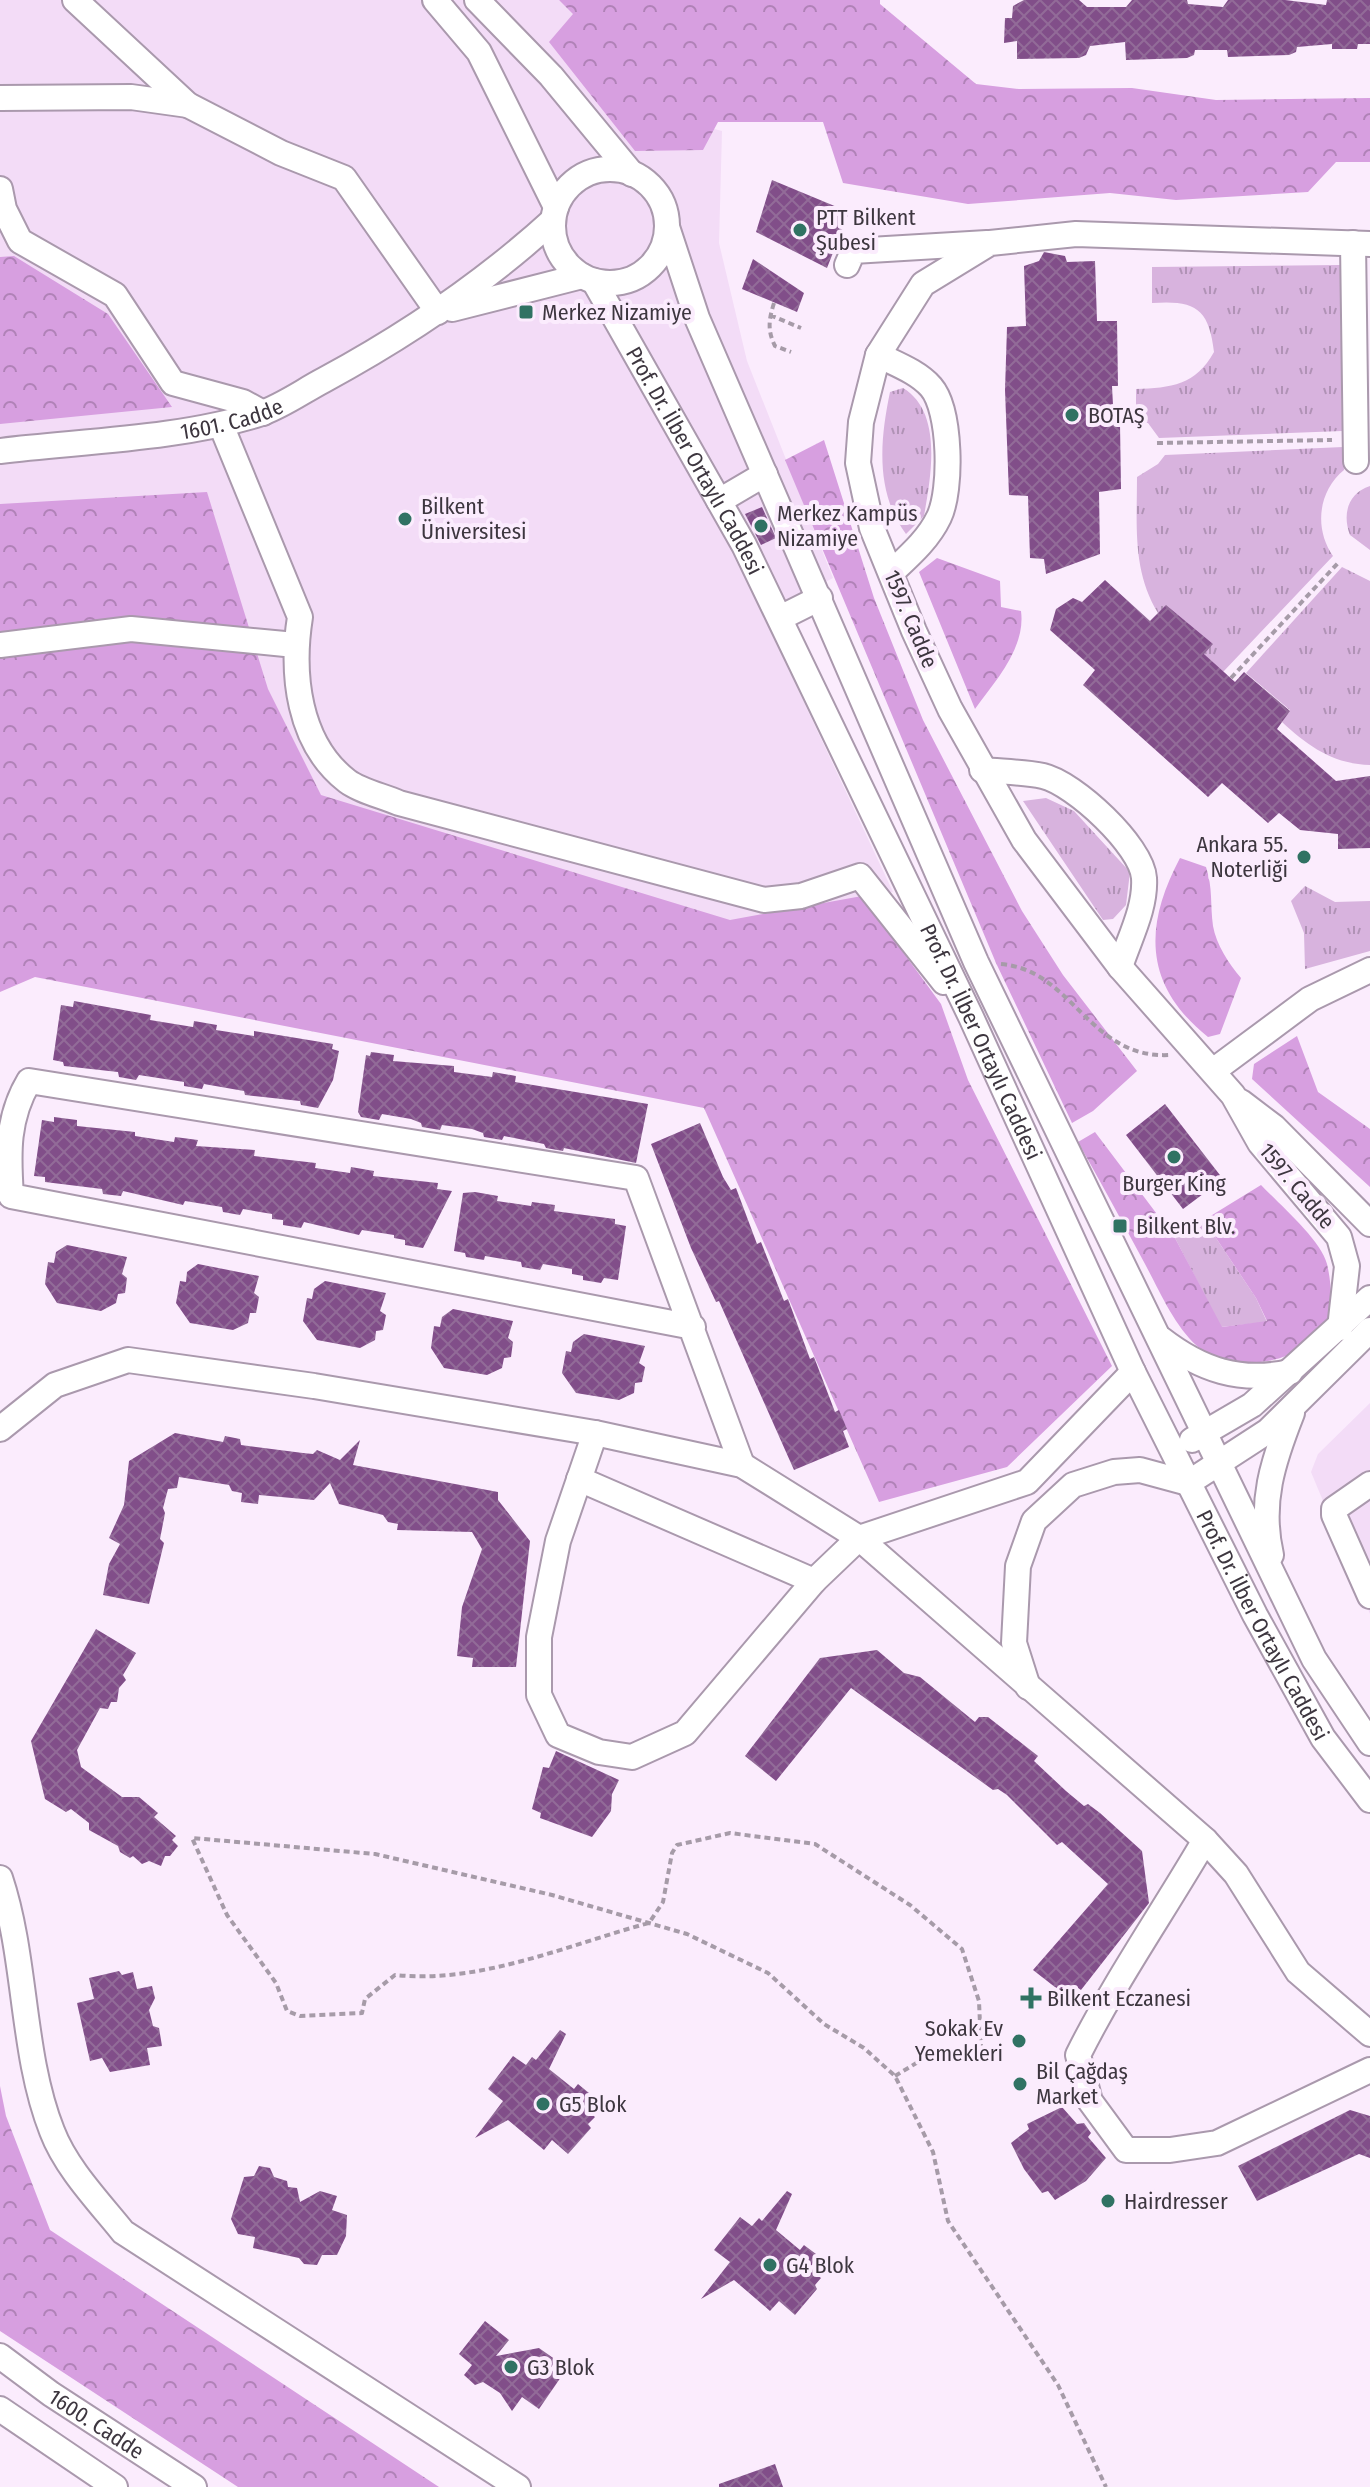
<svg xmlns="http://www.w3.org/2000/svg" width="1370" height="2487" viewBox="0 0 1370 2487" font-family="'Fira Sans Condensed',sans-serif">
<style>
.built{fill:#f3dcf7}
.grass{fill:url(#grass-tufts)}
.forest{fill:url(#forest-crowns)}
.building{fill:url(#building-cross-hatch)}
.lines{fill:none;stroke-linecap:round;stroke-linejoin:round}
.minor-casing{stroke:#aa99ad;stroke-width:28}
.path{stroke:#a69ba8;stroke-width:4;stroke-dasharray:6 4;stroke-linecap:butt}
.minor{stroke:#fff;stroke-width:24}
.poi-dot{fill:#307263;stroke:#fbecfd;stroke-width:3}
.labels{text-anchor:middle;dominant-baseline:central;stroke-width:8;stroke-linejoin:round;paint-order:stroke}
.poi-label{font-size:22px;fill:#3d363f;stroke:#fbecfd;text-anchor:start}
.street-label{font-size:22px;fill:#3d363f;stroke:#fbecfd}
</style>
<defs>
<pattern id="grass-tufts" width="24" height="20" patternUnits="userSpaceOnUse" patternTransform="scale(2)"><rect width="24" height="20" fill="#d8b3de"/><path d="M3 7l-1-3M5 7V3M7 7l1-3M15 17l-1-3M17 17v-4M19 17l1-3" fill="none" stroke="#b092b5"/></pattern>
<pattern id="forest-crowns" width="20" height="18" patternUnits="userSpaceOnUse" patternTransform="scale(2)"><rect width="20" height="18" fill="#d79fe0"/><path d="M2 6a3 3 0 1 1 6 0M12 15a3 3 0 1 1 6 0" fill="none" stroke="#b082b7"/></pattern>
<pattern id="building-cross-hatch" width="8" height="8" patternUnits="userSpaceOnUse" patternTransform="scale(2)"><rect width="8" height="8" fill="#814e89"/><path d="M0 0l8 8M0 8l8-8" fill="none" stroke="#926b98"/></pattern>
</defs>
<rect width="100%" height="100%" fill="#fbecfd"/>
<path class="built" d="M0,0H559L685,121L722,131L719,243L747,361L833,578L763,615L893,892L730,921L0,942Z
M1370,1403V1614L1311,1472L1318,1454Z"/>
<path class="grass" d="M1340,265L1342,431L1159,438L1148,423H1136V389C1171,388 1196,385 1214,352C1209,308 1195,300 1152,303V267Z
M903,388C943,412 931,476 924,516L906,534C875,492 880,440 890,392Z
M1343,447L1344,470C1318,491 1314,529 1333,556L1223,672L1204,654L1166,606L1158,613C1132,571 1137,524 1137,477L1158,464L1165,455Z
M1370,486V550L1350,535C1342,514 1348,493 1370,486Z
M1342,567L1370,581V765C1333,764 1308,746 1282,722L1290,710L1246,673Z
M1046,798L1074,811L1130,872L1126,905L1113,919L1103,920L1023,801Z
M1305,886L1335,902L1370,901V951L1305,969L1304,933L1291,901Z
M1204,1220L1256,1298L1267,1322L1221,1327L1175,1238Z"/>
<path class="forest" d="M559,0H880V4L976,84L1019,89L1132,88L1216,100L1370,98V162H1336L1308,192L1176,200L1110,193L968,204L843,183L823,122H718L703,150L635,151L549,42L573,14Z
M14,256L108,314L172,407L0,424V257Z
M824,440L874,598L923,720L1022,911L1063,975L1137,1071L1093,1111L1072,1123L996,963L785,460Z
M207,492L268,689L321,795L730,920L862,896L941,1004L968,1080L1112,1366L1007,1467L879,1502L704,1108L35,977L0,992V504Z
M937,558L1000,581L1001,607L1021,611C1026,648 995,681 975,709L919,572Z
M1180,858L1206,867C1213,888 1210,905 1213,926C1216,944 1229,964 1241,978L1220,1034L1208,1037C1143,985 1144,926 1180,858Z
M1297,1036L1318,1092L1370,1129V1187L1252,1079L1254,1064Z
M1095,1132L1175,1238L1222,1327L1267,1321L1256,1298L1204,1220L1261,1185C1279,1204 1321,1240 1327,1264C1331,1281 1334,1308 1326,1324C1304,1365 1231,1375 1197,1346C1174,1325 1160,1292 1145,1264C1123,1223 1101,1183 1078,1142Z
M0,2086L6,2116L50,2230L439,2487H238L0,2331Z"/>
<path class="building" d="M1024,0H1079L1087,7H1126L1132,0H1187L1188,4L1223,7L1228,0H1285L1326,5L1327,0H1370V44H1358L1357,49H1332V44L1297,47L1296,52L1289,55L1228,57L1227,50H1195L1194,55L1187,58L1126,60L1125,42L1090,46L1086,55L1079,58L1017,59V41L1004,43L1005,18H1012L1013,6Z
M772,180L849,212L827,268L756,232Z
M1044,252L1065,256L1067,262L1095,261L1097,321H1117L1118,386H1112L1114,424H1120L1121,489L1099,492L1100,554L1046,574L1044,559L1030,558L1028,496L1009,495L1005,390L1007,327L1026,326L1024,266L1039,261Z
M753,259L804,293L797,312L742,289Z
M762,507L776,538L761,545L745,514Z
M1105,580L1150,621L1166,605L1213,644L1204,654L1235,682L1244,672L1290,711L1277,729L1336,781L1370,776V848L1338,849V834L1300,830L1279,813L1268,823L1222,783L1208,797L1083,685L1095,670L1050,630L1056,609L1073,598L1082,602Z
M74,1001L151,1015L150,1020L193,1027L194,1021L217,1025L216,1030L254,1036V1031L333,1044L332,1049L339,1051L333,1080L318,1108L301,1105L300,1101L245,1095L244,1091L204,1084L202,1089L184,1086V1082L139,1075L136,1080L119,1077L118,1072L64,1066L63,1062L53,1060L61,1005L73,1007Z
M371,1052L394,1055L393,1061L454,1066V1072L492,1077L493,1072L516,1076L515,1082L648,1104L636,1163L564,1148L563,1151L546,1148L544,1144L504,1136L502,1140L484,1137L483,1133L472,1129L442,1125L440,1130L422,1127L421,1123L411,1119L382,1114L379,1120L361,1117L358,1112L366,1055L370,1056Z
M1165,1104L1223,1179L1183,1209L1126,1135Z
M54,1117L77,1120V1126L135,1132V1136L174,1142L175,1137L198,1140L196,1146L255,1150L254,1156L316,1163L315,1168L350,1173L351,1167L374,1171L373,1176L438,1183L437,1189L452,1191L423,1248L405,1245V1240L394,1238V1235L362,1230L359,1235L304,1222L301,1228L283,1225V1220L272,1219V1214L243,1209L240,1215L223,1212L222,1207L185,1201L183,1205L123,1191L121,1196L103,1194L102,1189L45,1182V1177L34,1176L42,1120L54,1122Z
M700,1123L723,1177L731,1190L736,1188L757,1244L761,1242L784,1301L788,1299L810,1359L814,1357L835,1412L839,1410L847,1429L843,1431L849,1447L794,1470L719,1301L716,1302L691,1248L651,1144Z
M475,1192L498,1196L497,1201L531,1206L532,1202L555,1205L554,1211L615,1219V1224L626,1226L618,1280L604,1278L601,1283L583,1280V1276L572,1274V1269L543,1264L540,1270L522,1267L521,1262L485,1256L484,1260L466,1257L465,1253L454,1251L463,1193Z
M67,1245L127,1257L122,1274L127,1278L125,1293L118,1294L116,1303L101,1311L57,1303L45,1284L48,1262L54,1263L56,1252Z
M198,1264L259,1276L254,1293L259,1297L256,1313H250L248,1323L233,1330L190,1323L176,1303L180,1281L186,1282L187,1272Z
M325,1281L386,1293L380,1311L386,1315L383,1330L376,1331L375,1340L360,1348L317,1340L303,1321L307,1298L312,1299L314,1289Z
M453,1309L513,1321L508,1338L513,1342L511,1357L504,1358L502,1368L487,1375L444,1368L431,1348L434,1326L440,1327L442,1317Z
M584,1334L645,1346L639,1363L645,1367L642,1382L635,1383L634,1393L619,1400L576,1393L562,1373L566,1351L571,1352L573,1342Z
M175,1433L223,1442L225,1436L240,1439L241,1445L303,1453L313,1454L317,1450L340,1460L360,1440L353,1465L498,1492V1500L530,1541L516,1667H472L473,1658L457,1656L462,1607L482,1549L472,1532L397,1530L398,1524L388,1522L383,1515L339,1504L330,1483L314,1500L259,1495L258,1504L241,1502L242,1493L232,1491L229,1485L179,1477L177,1488L168,1489L163,1508L165,1513L160,1539L164,1543L149,1604L103,1595L109,1564L120,1544L109,1538L124,1505L129,1461Z
M96,1629L136,1653L123,1675L126,1680L119,1688L117,1702H111L108,1709L100,1708L77,1750L81,1767L122,1797H139L158,1813L154,1817L176,1836L172,1840L178,1846L170,1856H165L161,1866L149,1861L142,1864L133,1856L130,1858L120,1852L118,1846L89,1830V1823L71,1809L66,1812L45,1799L31,1741Z
M877,1650L904,1673L920,1677L975,1722L979,1717H988L1038,1756L1034,1761L1066,1791L1084,1806L1088,1804L1100,1813L1142,1851L1149,1903L1081,1990L1075,1986L1069,1998L1033,1970L1108,1884L1062,1842L1057,1845L1007,1795L998,1789L993,1790L851,1688L776,1781L745,1756L820,1658Z
M556,1751L619,1780L612,1794L611,1811L592,1837L540,1818L541,1813L532,1809L543,1767L549,1768Z
M119,1971L122,1975L133,1972L137,1989L152,1986L155,1998L149,2010L153,2026L159,2028L162,2046L147,2048L150,2065L110,2072L102,2058L90,2061L77,2003L94,1999L89,1978Z
M560,2030L566,2034L549,2069L574,2089L578,2084L589,2093L584,2107L595,2117L588,2124L591,2128L568,2154L552,2140L544,2150L508,2120L475,2138L503,2101L488,2089L513,2056L526,2065L532,2057L536,2060Z
M1062,2107L1077,2124L1084,2123L1091,2133L1088,2137L1106,2158L1086,2181L1055,2200L1048,2191L1042,2193L1024,2169L1011,2143L1029,2129L1027,2124Z
M1350,2110L1370,2116V2158L1359,2154L1257,2201L1238,2166Z
M259,2166L270,2168L274,2177L287,2181L288,2187L297,2188L300,2202L320,2191L337,2196L332,2210L347,2215L346,2236L337,2255H322L317,2265L304,2264L299,2258L253,2248L255,2237L238,2234L231,2219L244,2177L254,2176Z
M787,2191L792,2194L776,2230L800,2250L804,2245L816,2254L811,2268L821,2278L815,2285L817,2289L795,2315L779,2301L770,2311L734,2280L701,2299L730,2262L714,2250L740,2217L752,2226L759,2218L762,2221Z
M485,2321L509,2340L496,2356L539,2348L556,2360L550,2369L561,2377L539,2409L522,2397L512,2411L500,2393L483,2382L475,2385L464,2375L472,2365L459,2354Z
M775,2464L783,2487H719V2484Z"/>
<g class="lines">
<g class="minor-casing">
<g id="minor">
<path d="M75,0L188,105L281,153L344,178L438,312"/>
<path d="M435,0L479,52L556,207"/>
<path d="M477,0L551,76L632,174"/>
<path d="M0,98L131,97L188,105"/>
<circle cx="610" cy="226" r="57"/>
<path d="M0,189L4,209L20,241L115,295L173,383L243,402L263,413"/>
<path d="M667,227L697,318L976,962L1314,1659L1370,1743"/>
<path d="M1353,243L1356,461"/>
<path d="M847,265L853,251L987,243"/>
<path id="s1" d="M594,281L744,545L971,1017L1133,1372L1255,1615L1323,1738L1370,1800"/>
<path d="M452,309L582,276"/>
<path d="M878,355C896,364 918,372 931,387C951,410 952,490 939,517C928,540 909,556 891,573"/>
<path d="M221,425L300,617C291,674 298,743 347,781C360,791 383,796 399,803L764,900L801,896L860,876L944,982"/>
<path id="s2" d="M0,451C84,441 179,439 259,414C281,407 303,391 324,380C407,335 483,284 553,220"/>
<path d="M719,501L765,474"/>
<path d="M780,618L820,598"/>
<path d="M0,645L131,629L295,645"/>
<path d="M982,770C1002,772 1024,772 1043,776C1074,783 1142,846 1144,878C1146,908 1129,939 1120,967"/>
<path d="M1213,1071L1310,999L1370,970"/>
<path d="M1241,1102L1274,1127L1370,1224"/>
<path d="M693,1327L11,1196C8,1153 7,1118 29,1081L636,1178L742,1465"/>
<path d="M1340,1328L1347,1266L1339,1237L1260,1143L1233,1095L1120,967L1024,840L950,709L914,631L872,528L858,463L861,422L878,355L923,284L990,243L1076,234L1370,244"/>
<path d="M1161,1339C1201,1370 1240,1383 1290,1372"/>
<path d="M0,1429L55,1385L128,1360L314,1386L595,1433L742,1465L859,1538L1205,1840L1236,1874L1298,1972L1370,2034"/>
<path d="M595,1433L558,1541L539,1637V1695L558,1735L599,1752L632,1757L685,1733L814,1581L859,1538L1027,1482L1133,1372"/>
<path d="M1192,1440L1252,1405L1370,1298"/>
<path d="M579,1479L814,1581"/>
<path d="M1370,1484L1334,1509V1515L1370,1596"/>
<path d="M1271,1555C1259,1503 1273,1461 1292,1413"/>
<path d="M1028,1687L1014,1643L1018,1566L1034,1521L1073,1485L1114,1472L1140,1470L1188,1483L1268,1431L1370,1330"/>
<path d="M1205,1840C1163,1912 1115,1981 1078,2055L1090,2101L1126,2150H1170L1217,2143L1370,2070"/>
<path d="M0,1878C27,1959 21,2053 52,2131C66,2168 99,2202 123,2232L518,2487"/>
<path id="s3" d="M0,2356L51,2394L194,2487"/>
<path d="M0,2409L115,2487"/>
</g>
</g>
<path class="path" d="M774,303C769,319 767,330 775,346L791,352
M770,315L801,328
M1157,443L1332,440
M1231,678L1338,563
M1001,964C1073,970 1089,1059 1169,1055
M895,2076L936,2051L981,2047L979,2001L962,1949L910,1905L815,1844L730,1833L677,1845L672,1853L663,1902L649,1923C567,1945 481,1984 395,1975L365,1999L362,2013L300,2016L287,2011L276,1983L227,1915L192,1838L375,1854L552,1895L687,1934L768,1973L824,2024L864,2048L895,2076L933,2152L948,2221L1058,2385L1106,2487"/>
<use href="#minor" class="minor"/>
</g>
<g class="poi-dot">
<circle cx="800" cy="230" r="8"/>
<rect x="518" y="304" width="16" height="16" rx="4"/>
<circle cx="1072" cy="415" r="8"/>
<circle cx="405" cy="519" r="8"/>
<circle cx="761" cy="526" r="8"/>
<circle cx="1304" cy="857" r="8"/>
<circle cx="1174" cy="1157" r="8"/>
<rect x="1112" y="1218" width="16" height="16" rx="4"/>
<path d="M1027 1986h8v8h8v8h-8v8h-8v-8h-8v-8h8z"/>
<circle cx="1019" cy="2041" r="8"/>
<circle cx="1020" cy="2084" r="8"/>
<circle cx="543" cy="2104" r="8"/>
<circle cx="1108" cy="2201" r="8"/>
<circle cx="770" cy="2265" r="8"/>
<circle cx="511" cy="2367" r="8"/>
</g>
<g class="labels">
<g class="poi-label">
<text x="816" y="217">PTT Bilkent<tspan x="816" dy="25">Şubesi</tspan></text>
<text x="542" y="312">Merkez Nizamiye</text>
<text x="1088" y="415">BOTAŞ</text>
<text x="421" y="506">Bilkent<tspan x="421" dy="25">Üniversitesi</tspan></text>
<text x="777" y="513">Merkez Kampüs<tspan x="777" dy="25">Nizamiye</tspan></text>
<text x="1288" y="844" text-anchor="end">Ankara 55.<tspan x="1288" dy="25">Noterliği</tspan></text>
<text x="1174" y="1183" text-anchor="middle">Burger King</text>
<text x="1136" y="1226">Bilkent Blv.</text>
<text x="1047" y="1998">Bilkent Eczanesi</text>
<text x="1003" y="2028" text-anchor="end">Sokak Ev<tspan x="1003" dy="25">Yemekleri</tspan></text>
<text x="1036" y="2071">Bil Çağdaş<tspan x="1036" dy="25">Market</tspan></text>
<text x="559" y="2104">G5 Blok</text>
<text x="1124" y="2201">Hairdresser</text>
<text x="786" y="2265">G4 Blok</text>
<text x="527" y="2367">G3 Blok</text>
</g>
<g class="street-label">
<text stroke="none"><textPath href="#s2" startOffset="234">1601. Cadde</textPath></text>
<text stroke="none"><textPath href="#s1" startOffset="206">Prof. Dr. İlber Ortaylı Caddesi</textPath></text>
<text transform="translate(911 619) rotate(67)">1597. Cadde</text>
<text stroke="none"><textPath href="#s1" startOffset="854">Prof. Dr. İlber Ortaylı Caddesi</textPath></text>
<text transform="translate(1297 1186) rotate(50)">1597. Cadde</text>
<text stroke="none"><textPath href="#s1" startOffset="1502">Prof. Dr. İlber Ortaylı Caddesi</textPath></text>
<text stroke="none"><textPath href="#s3" startOffset="118">1600. Cadde</textPath></text>
</g>
</g>
</svg>
